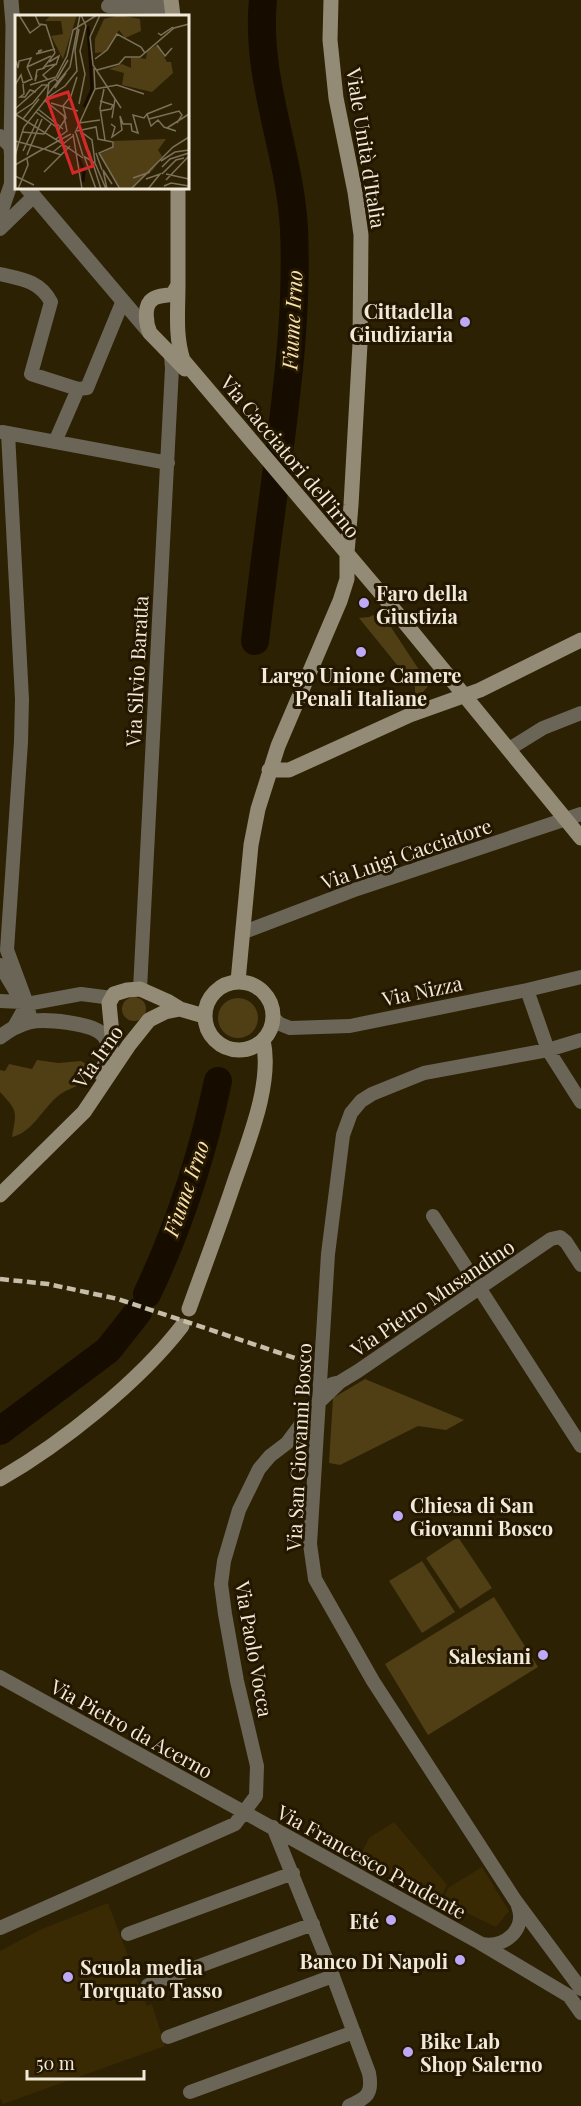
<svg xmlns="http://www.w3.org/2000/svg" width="581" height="2106" viewBox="0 0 581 2106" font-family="'Playfair Display',serif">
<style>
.built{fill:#392a03}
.green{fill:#503e14}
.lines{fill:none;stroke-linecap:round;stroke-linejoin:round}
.river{stroke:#160d00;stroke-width:28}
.minor{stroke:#6b6558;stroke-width:14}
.tertiary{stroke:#6b6558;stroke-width:15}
.secondary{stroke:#948b76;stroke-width:15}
.rail{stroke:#c6bdaa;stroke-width:4.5;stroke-dasharray:9 4.5;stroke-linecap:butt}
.poi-dot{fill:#bda9f5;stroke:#231700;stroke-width:2}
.labels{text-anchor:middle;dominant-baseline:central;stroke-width:6;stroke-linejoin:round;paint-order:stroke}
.street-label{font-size:20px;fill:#f1e9d9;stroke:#231700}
.poi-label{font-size:20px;font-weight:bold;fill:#f1e9d9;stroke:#231700;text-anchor:end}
.water-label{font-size:21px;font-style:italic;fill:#fbe2ab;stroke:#231700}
.inset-river{fill:none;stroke:#160d00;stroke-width:3}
.inset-road{fill:none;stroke:#7b7159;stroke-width:1.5}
.view{fill:#d62828;fill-opacity:0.15;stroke:#d62828;stroke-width:3}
.inset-edge{fill:none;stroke:#f1e9d9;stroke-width:3}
</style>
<rect width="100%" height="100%" fill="#2d2104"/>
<path class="built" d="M394,1822L447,1885L439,1903L360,1856L369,1838Z
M482,1867L509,1911L496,1927L442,1901L448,1888Z
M108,1903L147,2006L152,2004L165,2046L3,2104L0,2097V1951L42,1929Z"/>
<path class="green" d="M381,612L429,685L423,692L411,700L415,694V687L359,618L369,617Z
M122 1009a12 12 0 1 1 24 0a12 12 0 1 1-24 0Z
M218 1018a20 20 0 1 1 40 0a20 20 0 1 1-40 0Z
M37,1060L58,1063L81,1061L90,1066C91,1086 70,1086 58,1096C43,1108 32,1133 12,1137C16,1112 19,1112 0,1092V1070L5,1071L9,1064L32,1069Z
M365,1379L464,1420L446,1430L418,1426L340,1465L329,1463L333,1398Z
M458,1537L492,1588L460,1609L426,1558Z
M422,1561L455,1612L422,1633L389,1581Z
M494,1597L538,1667L428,1735L385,1664Z"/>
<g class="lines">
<path class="river" d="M255,641C263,573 272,505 281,438C290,366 297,302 294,229C290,152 255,78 263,0
M147,1294C179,1227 203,1152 218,1081
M0,1431L108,1350L138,1312"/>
<path class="minor" d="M108,6L172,7
M0,136L11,147V184L0,216
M0,229L34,196
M0,274C22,279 40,281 51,302L31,374L78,389L87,388L122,303
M2,432L168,463
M8,433L22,699L21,742L7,950L27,1004L31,1021
M55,442L78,389
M509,749L543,728L581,713
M244,932L357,889L581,814
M0,965L16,992
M140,989L172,368L171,356
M527,990L548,1050L581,1102
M0,1001L22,1002
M273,1018L280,1024L290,1028L350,1026L527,990L581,977
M14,1027L27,1004L81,994L112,998
M581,1040L548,1050L424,1073L372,1094L361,1101L351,1113L343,1135L328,1254L310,1544L315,1579L373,1681L515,1900L581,1989
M433,1216L581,1446
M332,1384L340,1382L358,1371L551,1239L560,1237L566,1242L581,1265
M0,1677L480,1943L569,1996L581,2013
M273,1827L328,1963L369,2073C373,2094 367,2098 349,2106
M0,1928L235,1824L256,1796L257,1766L237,1681L225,1614L221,1584L224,1561L239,1510L259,1469L270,1456L287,1443L314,1407L340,1382
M128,1934L293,1873
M482,1944C504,1948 527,1930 518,1906
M148,1985L313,1924
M168,2037L333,1976
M190,2092L354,2032"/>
<path class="tertiary" d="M11,0L13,25L11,147L12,164L16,173
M27,188L150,333
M0,1037C9,1030 18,1025 29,1022C44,1018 91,1023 102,1034C107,1038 108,1044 110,1051"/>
<path class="secondary" d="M171,0L173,16
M178,188V285L173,294C167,296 158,295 153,299C143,305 146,324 150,333L185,369
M178,285C178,310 175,336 183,360L378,590L581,838
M269,770H289L410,715L480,690L581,640
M238,981L251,845L258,809L278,746L340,601L347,579V553L351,505L360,344L361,235L355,192L336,98L330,40L331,0
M205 1016a34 34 0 1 1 68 0a34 34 0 1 1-68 0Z
M101,1074L110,1051L112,1034L109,1003L114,994L127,990L140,989L167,1001L180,1009L204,1016
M0,1195L84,1112L129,1045L149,1020L165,1012L180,1009
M189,1309C204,1267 220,1225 234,1183C248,1142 273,1083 263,1040
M0,1479C61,1444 139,1382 182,1326"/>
<path class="rail" d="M0,1279L48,1284L118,1299L304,1361"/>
</g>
<g class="poi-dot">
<circle cx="465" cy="322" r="6"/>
<circle cx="364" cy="603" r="6"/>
<circle cx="361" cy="652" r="6"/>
<circle cx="398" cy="1516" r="6"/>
<circle cx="543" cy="1655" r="6"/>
<circle cx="391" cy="1920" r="6"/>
<circle cx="460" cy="1960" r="6"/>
<circle cx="68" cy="1977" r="6"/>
<circle cx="408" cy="2052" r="6"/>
</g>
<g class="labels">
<g class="street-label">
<text transform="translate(367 148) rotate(81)">Viale Unità d'Italia</text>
<text transform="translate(291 456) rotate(50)">Via Cacciatori dell'irno</text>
<text transform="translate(136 671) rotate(-87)">Via Silvio Baratta</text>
<text transform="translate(406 853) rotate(-19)">Via Luigi Cacciatore</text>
<text transform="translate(422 990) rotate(-12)">Via Nizza</text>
<text transform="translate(97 1056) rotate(-55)">Via Irno</text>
<text transform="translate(432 1297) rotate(-34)">Via Pietro Musandino</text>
<text transform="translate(298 1447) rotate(-87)">Via San Giovanni Bosco</text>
<text transform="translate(255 1649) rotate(80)">Via Paolo Vocca</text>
<text transform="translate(132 1728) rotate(29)">Via Pietro da Acerno</text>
<text transform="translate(372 1861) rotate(29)">Via Francesco Prudente</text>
</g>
<g class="poi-label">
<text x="453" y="310">Cittadella<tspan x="453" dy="23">Giudiziaria</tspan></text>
<text x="376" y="592" text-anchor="start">Faro della<tspan x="376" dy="23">Giustizia</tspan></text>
<text x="361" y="674" text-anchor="middle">Largo Unione Camere<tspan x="361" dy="23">Penali Italiane</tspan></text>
<text x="410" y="1504" text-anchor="start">Chiesa di San<tspan x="410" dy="23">Giovanni Bosco</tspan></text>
<text x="531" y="1655">Salesiani</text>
<text x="379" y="1920">Eté</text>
<text x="448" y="1960">Banco Di Napoli</text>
<text x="80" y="1966" text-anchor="start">Scuola media<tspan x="80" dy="23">Torquato Tasso</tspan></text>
<text x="420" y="2040" text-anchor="start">Bike Lab<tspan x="420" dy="23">Shop Salerno</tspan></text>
</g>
<g class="water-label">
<text transform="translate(291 320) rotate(-87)">Fiume Irno</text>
<text transform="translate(185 1188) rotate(-71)">Fiume Irno</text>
</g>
</g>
<g transform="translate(15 15)">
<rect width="174" height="174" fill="#2d2104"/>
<path d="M36,0H62L48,44L36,21L48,19L46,6H30ZM105,0L125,4L126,16L110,23L104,15L90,37L80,38V24L89,4ZM142,30L152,47H156L158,58L137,77L107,70L109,58L94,54L107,49L116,53V42L131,44L132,36ZM151,124L143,135L147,141L138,155L115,174H106L85,139L99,132L98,126Z" fill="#503e14"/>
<path class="inset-river" d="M69,92L77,74L73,11M63,141L69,156L68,167"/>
<path class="inset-road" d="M4,0L15,18L27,9M20,0L24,9L31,10L40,38M85,0L75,22L78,50L106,93M143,18L146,20L158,12M142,30L150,41L157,33M23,36L27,35L21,39L40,34M80,44L92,35L102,19L126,32L130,38M1,46L3,53L4,46L16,43L12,52M34,47L44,41L41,50M12,52L36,41M82,55L104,49L110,42H125L159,13L174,9M22,60L20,66L22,55L30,53M42,64L53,45M33,65L28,60L41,49L29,52L40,38M8,68L17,64L12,52M8,69L9,79L5,82H10L15,75L21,77M0,70L6,60L8,68M15,70L41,62L52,41L58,15L82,0M40,73L51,58M80,74L102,70L129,79M89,74L85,93L90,125M32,80L55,52L65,0M32,83L50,71L62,56L60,35L64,14M29,85L49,101L52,116L41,124M85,86L98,90L96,94L85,96M36,88L63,96M64,89L70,59L65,36L71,11L66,0M48,91L56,81L62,62M0,94L27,70H32M23,94L48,114M21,97L44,114L51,103L48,91M0,99L43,126L56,119M132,99L157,89M0,100L18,88L35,67L40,64L44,68M97,103L100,84M8,104L24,84M134,104L164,96L167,100L162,108M64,108L85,105M96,109L100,112L97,122L107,115L105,101L108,109H116L117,116L123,118L118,100L129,103L132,99L136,111L143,105L149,112L161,116M152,113L174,99M62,116L81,112L83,124L98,127V132L84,138L105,174M65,116L77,125L80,147M7,117L29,119L36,109M60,118L80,74L79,53M61,118L68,141M66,118L72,136M58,119L67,174M0,126L4,127L9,112L32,83L34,67M29,134L46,140M8,136L23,104M74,136L86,174M38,137L58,121M81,138L87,155M12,140L27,104M0,141L4,127L29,134L43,126L68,143M69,141L81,174M70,142L80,148L91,174M146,146L160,137L174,135M0,150L28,134M147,152L155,144L174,138M29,157L55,131M147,159L161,145L169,143M151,159L174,164M0,161L19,170M118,163L135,157M131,164L145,159L133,174M151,165L174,141M149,171L156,168L174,171M3,174L13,150L12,144M92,174L88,155L97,169M116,174L158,132L174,122"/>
<path class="view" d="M53,77L78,151L58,158L32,84Z"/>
<rect width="174" height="174" class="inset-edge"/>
</g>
<path d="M27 2070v9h117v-9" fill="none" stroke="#f1e9d9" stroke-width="3"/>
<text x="36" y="2070" font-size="18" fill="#f1e9d9" stroke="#231700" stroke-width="4.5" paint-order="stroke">50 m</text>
</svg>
